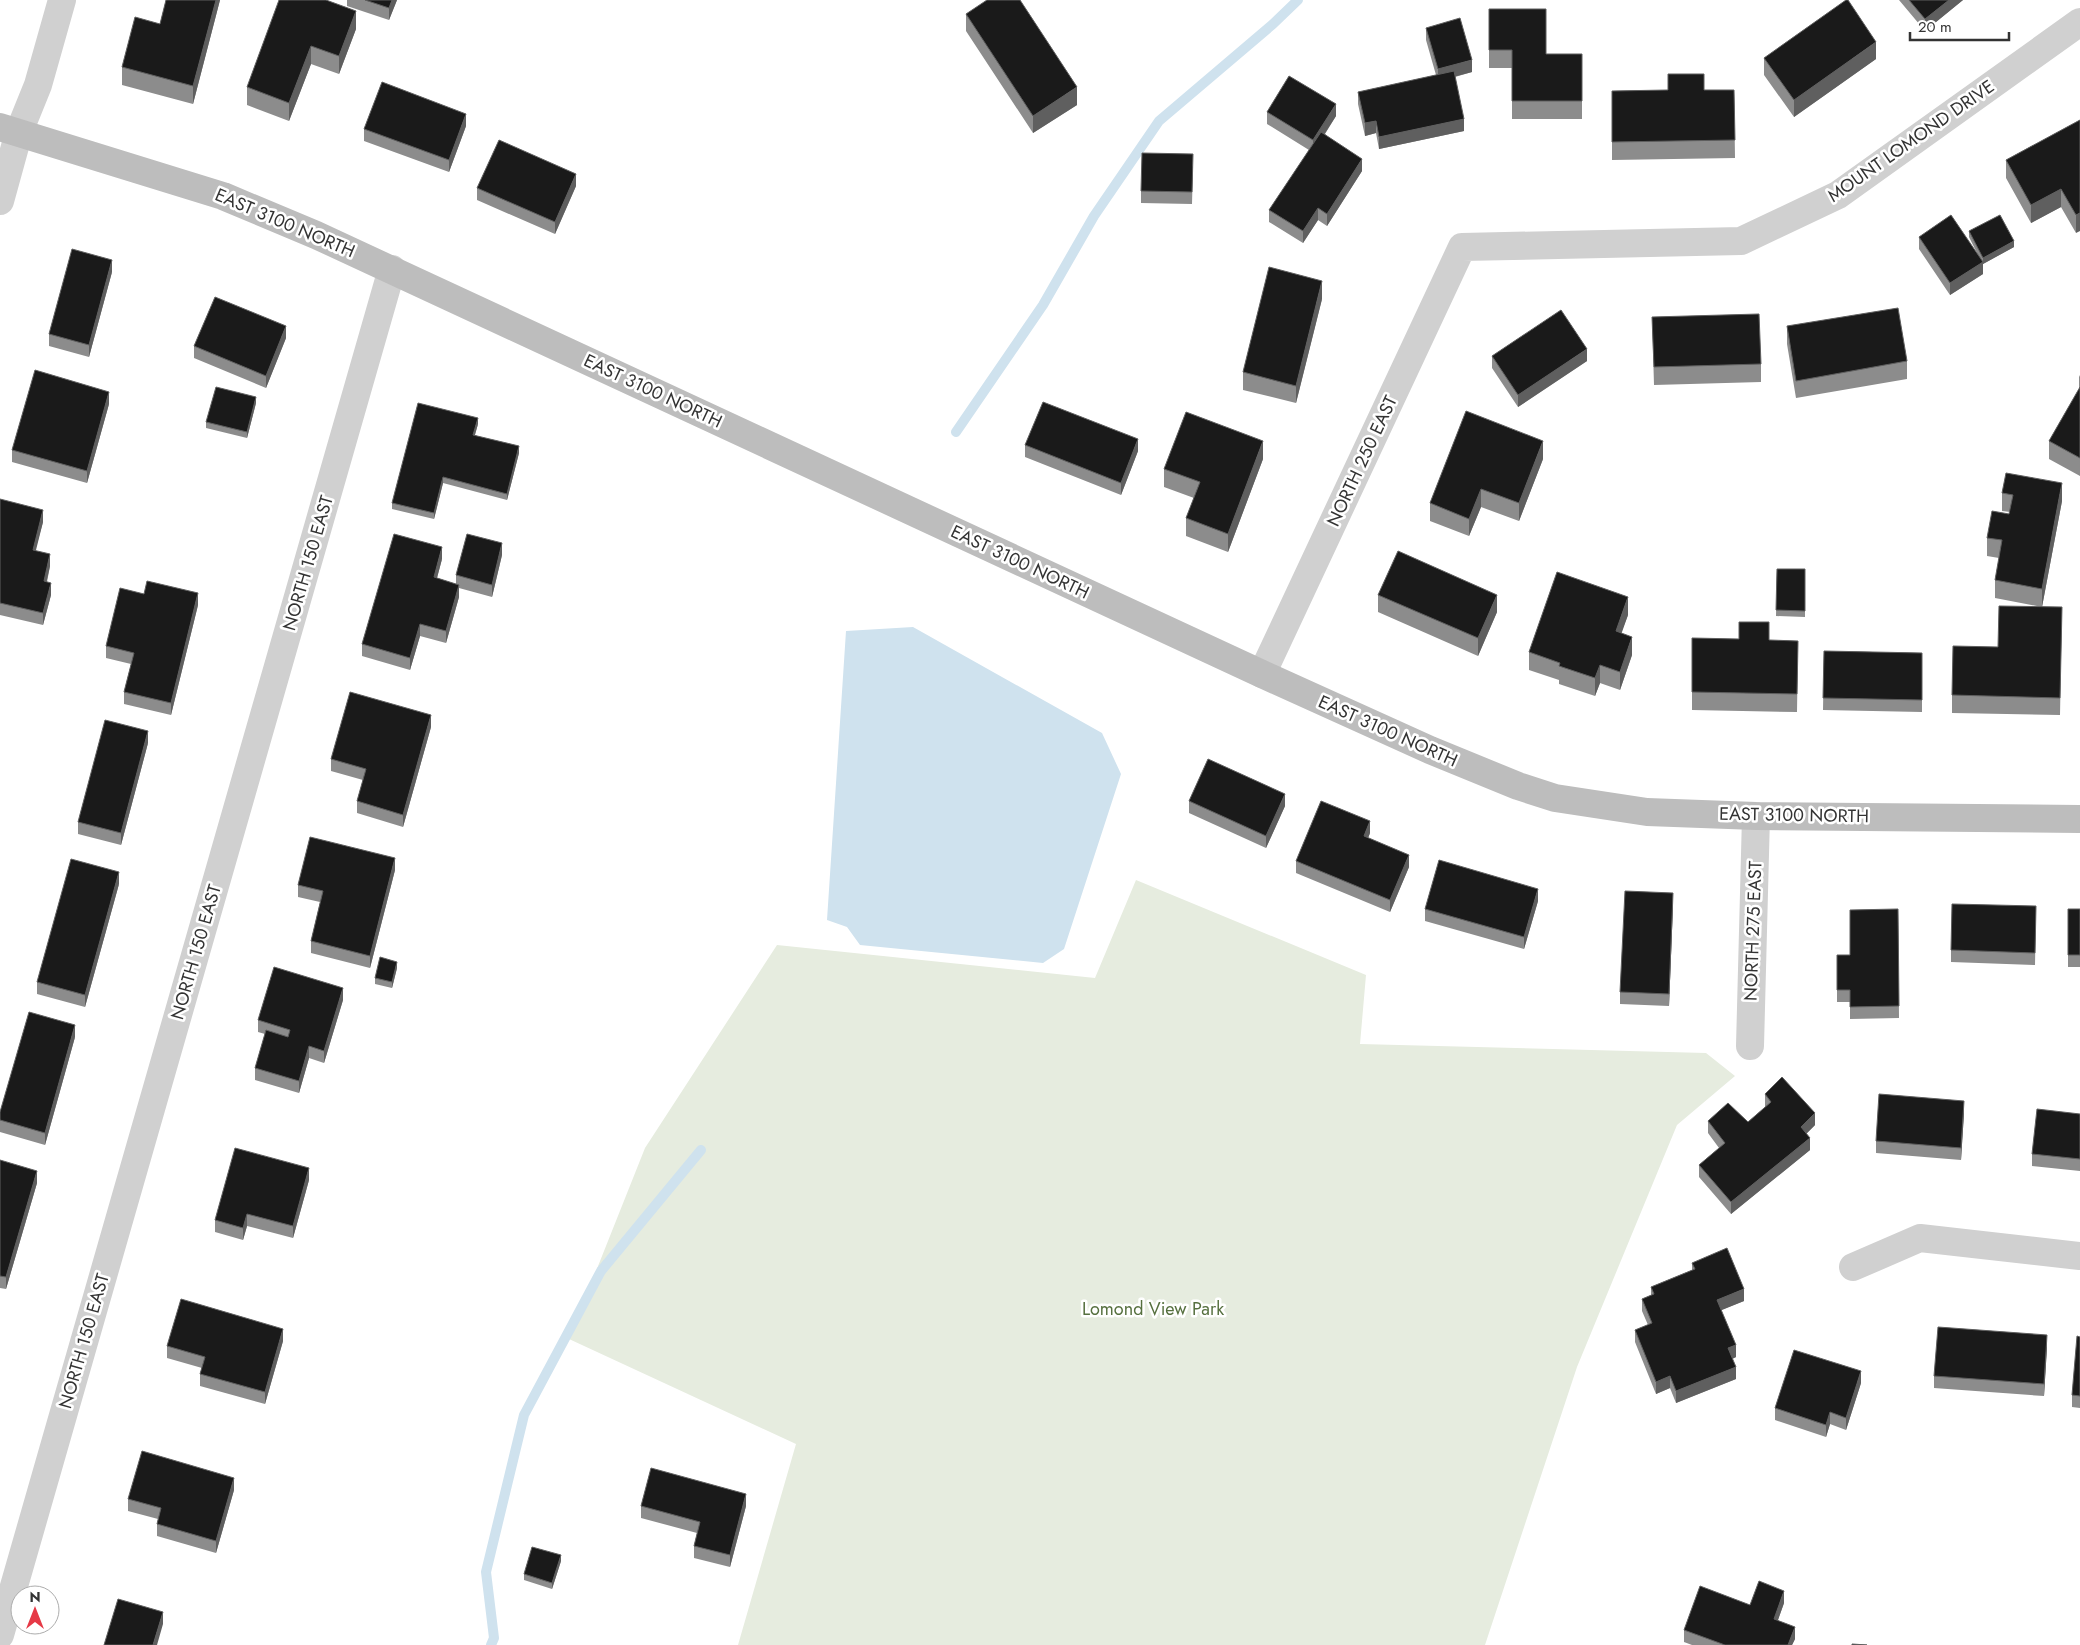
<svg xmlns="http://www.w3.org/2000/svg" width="2080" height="1645" viewBox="0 0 2080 1645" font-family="Jost,sans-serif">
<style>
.green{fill:#e6ecdf}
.water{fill:#cfe2ee}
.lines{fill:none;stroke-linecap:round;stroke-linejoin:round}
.stream{stroke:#cfe2ee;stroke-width:10}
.street{stroke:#d0d0d0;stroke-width:28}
.secondary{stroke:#bdbdbd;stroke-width:28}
.wall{fill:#8c8c8c}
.shaded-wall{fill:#5f5f5f}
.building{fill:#1a1a1a;stroke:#5f5f5f}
.labels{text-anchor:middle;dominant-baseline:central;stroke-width:5;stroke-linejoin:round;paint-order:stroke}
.street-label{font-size:18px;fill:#333;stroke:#fff}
.park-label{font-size:18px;fill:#56703f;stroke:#fff}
</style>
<rect width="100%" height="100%" fill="#fff"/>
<path class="green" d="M1136,880L1366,975L1360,1044L1706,1053L1735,1076L1677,1125L1577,1367L1485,1645H738L796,1444L569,1339L645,1148L777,945L1095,978Z"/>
<path class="water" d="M913,627L1102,733L1121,774L1064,949L1043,963L860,945L847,927L827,920L846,631Z"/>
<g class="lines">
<path class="stream" d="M956,432L1043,305L1094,216L1159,121L1273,24L1298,0
M491,1645L494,1638L486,1572L524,1415L601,1271L701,1150"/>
<path class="street" d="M0,201L19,132L38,85L62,0
M1262,674L1462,247L1741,241L1838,195L2080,22
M1750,1046L1756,816
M1853,1267L1920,1238L2080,1256
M0,1635L392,269"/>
<path class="secondary" d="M0,127L223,196L316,235L1262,674L1430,750L1518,786L1555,798L1647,812L1756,816L2080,819"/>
</g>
<path class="wall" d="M166,0H220L193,104L122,85V67L160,24Z
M347,0H397L389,20L347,6Z
M1899,0H1963L1925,31Z
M1489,9L1546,54H1582V119H1512V68H1489Z
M356,11V29L339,74L311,64L289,121L247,105V87Z
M966,14L1077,105L1033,133L966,31Z
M1426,28L1472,72L1455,77L1464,131L1379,149L1376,133L1365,136L1358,104V92L1436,75L1426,40Z
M1764,58L1876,59L1794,117L1764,75Z
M1668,90H1734L1735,158L1612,160V91Z
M1267,112L1336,116L1325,134L1362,171L1327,226L1318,220L1303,243L1269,222V210L1309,150L1267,124Z
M2080,120L2076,233L2061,207L2031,223L2006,178V160Z
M466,126L449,172L364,141V129Z
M1193,166L1192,204L1141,203V191Z
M576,186L555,234L477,200V188Z
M1969,231L2014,247L1983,264V263V274L1950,295L1919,249V237L1979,257L1969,237Z
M112,272L89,357L49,346V334Z
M1322,299L1296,403L1243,390V372Z
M1652,317L1761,364V382L1654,385Z
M1787,326L1907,361V379L1796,398L1787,344Z
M286,338L266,388L194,358V346Z
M1492,356L1587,361L1518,407L1492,368Z
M2080,375V476L2049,459V441L2079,389V377Z
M256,403L247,438L206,428V422Z
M109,404L87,483L12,462V450Z
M478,424L475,435L519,453L507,500L443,483L434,519L392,509V503Z
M1025,445L1138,451L1121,495L1025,457Z
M1263,459L1228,552L1186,536V518L1194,498L1164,487V469Z
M1543,459L1519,521L1481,507L1469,536L1430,521V503Z
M2002,493L2062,501L2042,607H2062L2060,715L1952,713V695L1998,647L2042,607L1995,598V580L1999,558L1987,556V538L2009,514L2010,512L2002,511Z
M0,499L43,522L35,551L50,566L47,582L51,595L43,625L0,615Z
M502,555L492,597L459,588V597L446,643L420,636L410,670L362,656V644L442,559L437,578L456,584V575Z
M1777,569H1805V617L1776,616Z
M1378,595L1497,612L1478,656L1378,612Z
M198,605L171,715L124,704V692L131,664L106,658V646Z
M1628,615L1621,633L1632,655L1620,690L1600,683L1595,696L1559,684V680L1529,670V652Z
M1692,638L1798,641L1797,712L1692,710Z
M1824,651L1922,653V712L1823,710Z
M431,727L403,827L357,813V801L363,780L331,771V759Z
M148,743L121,845L78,834V822Z
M1189,801L1285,806L1266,848L1189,813Z
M1370,833L1368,838L1409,867L1390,912L1296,873V861Z
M395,870L370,968L311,953V941L320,902L298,897V885Z
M119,884L85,1007L37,994V982Z
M1538,901L1524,949L1425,921V909Z
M1673,905L1669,1006L1620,1004V992Z
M2036,906L2035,965L1951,962V950Z
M1898,909L1899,1018L1850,1019V1002H1837V955H1850Z
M2068,909H2080V967H2068Z
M397,968L392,988L375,984V978Z
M343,1000L324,1063L309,1058L299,1093L255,1080V1068L265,1034L258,1032V1020Z
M75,1037L45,1145L0,1132V1112Z
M1765,1094L1815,1125L1806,1134L1810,1150L1731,1214L1699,1177V1165L1719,1148L1708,1133V1121L1748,1122L1765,1107Z
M1964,1113L1961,1160L1876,1153V1141Z
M2080,1114V1171L2032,1166V1154Z
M0,1160L37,1183L6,1289L0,1288Z
M309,1180L293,1238L247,1226L243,1240L215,1232V1220Z
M1692,1263L1744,1301L1721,1310L1736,1357L1732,1359L1736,1379L1676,1403L1670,1388L1656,1394L1635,1342V1330L1648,1325L1642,1311V1299L1651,1295V1287L1692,1270Z
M2080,1337V1408L2072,1407V1395Z
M283,1341L265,1404L200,1386V1374L202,1368L167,1358V1346Z
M2047,1347L2044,1396L1934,1388V1376Z
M1861,1383L1846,1430L1830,1424L1826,1437L1775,1420V1408Z
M234,1490L216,1553L157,1536V1524L158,1519L128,1511V1499Z
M641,1506H746L730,1567L694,1558V1546L697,1533L641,1518Z
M561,1561L552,1589L524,1580V1574Z
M1784,1603L1778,1620L1795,1639L1792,1645H1692L1684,1642V1630L1750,1605Z"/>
<path class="shaded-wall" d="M216,0H220L193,104V86Z
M392,0H397L389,20V8Z
M1949,0H1963L1925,31V19Z
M356,11V29L339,74V56Z
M1876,42V59L1794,117V100Z
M311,46V64L289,121V103Z
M1472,60V72L1438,81V69Z
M1077,87V105L1033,133V116Z
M1336,104V116L1313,152V140Z
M466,114V126L449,172V160Z
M1464,119V131L1379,149V137Z
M1376,121V133L1365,136V123Z
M1362,159V171L1327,226V214Z
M576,174V186L555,234V222Z
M2061,189V207L2031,223V205Z
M1318,208V220L1303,243V231Z
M2080,213V231L2076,233V215Z
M2014,241V247L1983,264V258Z
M112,260V272L89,357V345Z
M1983,262V274L1950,295V283Z
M1322,281V299L1296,403V386Z
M286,326V338L266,388V376Z
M1587,349V361L1518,407V395Z
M109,392V404L87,483V471Z
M256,397V403L247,438V432Z
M478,418V424L473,441V435Z
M1138,439V451L1121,495V483Z
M1263,441V459L1228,552V534Z
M1543,441V459L1519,521V503Z
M519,446V453L507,500V494Z
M443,477V483L434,519V513Z
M2062,483V501L2042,607V589Z
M1481,489V507L1469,536V519Z
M43,510V522L33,562V550Z
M502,543V555L492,597V585Z
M442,547V559L434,589V577Z
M50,554V566L44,593V581Z
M51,583V595L43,625V613Z
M459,585V597L446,643V631Z
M198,593V605L171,715V703Z
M1497,595V612L1478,656V638Z
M1628,597V615L1616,649V631Z
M420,624V636L410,670V658Z
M1632,637V655L1620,690V672Z
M1600,665V683L1595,696V678Z
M431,715V727L403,827V815Z
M148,731V743L121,845V833Z
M1285,794V806L1266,848V836Z
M1370,821V833L1364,848V836Z
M1409,855V867L1390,912V900Z
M395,858V870L370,968V956Z
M119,872V884L85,1007V995Z
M1538,889V901L1524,949V937Z
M1673,893V905L1669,1006V994Z
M397,962V968L392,988V982Z
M343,988V1000L324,1063V1051Z
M75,1025V1037L45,1145V1133Z
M309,1046V1058L299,1093V1081Z
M1964,1101V1113L1961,1160V1148Z
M1815,1113V1125L1801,1139V1127Z
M1810,1138V1150L1731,1214V1202Z
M309,1168V1180L293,1238V1226Z
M37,1171V1183L6,1289V1277Z
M247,1214V1226L243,1240V1228Z
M1744,1289V1301L1717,1312V1300Z
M283,1329V1341L265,1404V1392Z
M2047,1335V1347L2044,1396V1384Z
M1736,1345V1357L1728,1361V1348Z
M1736,1367V1379L1676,1403V1391Z
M1861,1371V1383L1846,1430V1418Z
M1670,1376V1388L1656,1394V1382Z
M1830,1412V1424L1826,1437V1425Z
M234,1478V1490L216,1553V1541Z
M746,1494V1506L730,1567V1555Z
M561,1555V1561L552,1589V1583Z
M1784,1591V1603L1774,1631V1619Z
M163,1612V1624L157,1645H153Z
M1795,1627V1639L1792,1645H1788Z"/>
<path class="building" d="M166,0H216L193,86L122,67L135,17L160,24Z
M279,0H326L356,11L339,56L311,46L289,103L247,87Z
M365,0H392L389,8Z
M987,0H1020L1077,87L1033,116L966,14Z
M1846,0H1848L1876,42L1794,100L1764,58Z
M1909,0H1949L1925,19Z
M1489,9H1546V54H1582V101H1512V50H1489Z
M1460,18L1472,60L1438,69L1426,28Z
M1454,71L1464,119L1379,137L1376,121L1365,123L1358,92Z
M1668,74H1704V90H1734L1735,140L1612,142V91L1668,90Z
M1289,76L1336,104L1313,140L1267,112Z
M382,82L466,114L449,160L364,129Z
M2080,120V213L2076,215L2061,189L2031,205L2006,160Z
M1321,132L1362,159L1327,214L1318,208L1303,231L1269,210Z
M499,140L576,174L555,222L477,188Z
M1142,153L1193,154L1192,192L1141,191Z
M1951,215L1983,262L1950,283L1919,237Z
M2000,215L2014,241L1983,258L1969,231Z
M72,249L112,260L89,345L49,334Z
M1269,267L1322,281L1296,386L1243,372Z
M215,297L286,326L266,376L194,346Z
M1898,308L1907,361L1796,381L1787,326Z
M1561,310L1587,349L1518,395L1492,356Z
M1759,314L1761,364L1654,367L1652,317Z
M35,370L109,392L87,471L12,450Z
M216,387L256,397L247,432L206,422Z
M2080,387V458L2049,441Z
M1043,402L1138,439L1121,483L1025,445Z
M418,403L478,418L473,435L519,446L507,494L443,477L434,513L392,503Z
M1466,411L1543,441L1519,503L1481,489L1469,519L1430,503Z
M1186,412L1263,441L1228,534L1186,518L1200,482L1164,469Z
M2006,473L2062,483L2042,589L1995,580L2002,540L1987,538L1992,511L2009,514L2013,495L2002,493Z
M0,499L43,510L33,550L50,554L44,581L51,583L43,613L0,603Z
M394,534L442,547L434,577L459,585L446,631L420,624L410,658L362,644Z
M467,534L502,543L492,585L456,575Z
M1398,551L1497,595L1478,638L1378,595Z
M1777,569H1805V611L1776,610Z
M1557,572L1628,597L1616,631L1632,637L1620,672L1600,665L1595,678L1559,666L1560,663L1529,652Z
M147,581L198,593L171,703L124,692L134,653L106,646L120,588L144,594Z
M1999,606L2062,607L2060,698L1952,695L1953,646L1998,647Z
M1739,622H1769V640L1798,641L1797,694L1692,692V638L1739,639Z
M1824,651L1922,653V700L1823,698Z
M350,692L431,715L403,815L357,801L366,769L331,759Z
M105,720L148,731L121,833L78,822Z
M1208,759L1285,794L1266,836L1189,801Z
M1321,801L1370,821L1364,836L1409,855L1390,900L1296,861Z
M310,837L395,858L370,956L311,941L323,891L298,885Z
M71,859L119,872L85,995L37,982Z
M1439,860L1538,889L1524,937L1425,909Z
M1625,891L1673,893L1669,994L1620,992Z
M1952,904L2036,906L2035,953L1951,950Z
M1898,909L1899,1006L1850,1007V990H1837V955H1850V910Z
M2068,909H2080V955H2068Z
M380,957L397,962L392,982L375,978Z
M274,967L343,988L324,1051L309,1046L299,1081L255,1068L266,1030L288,1037L290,1030L258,1020Z
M29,1012L75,1025L45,1133L0,1120V1112Z
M1782,1077L1815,1113L1801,1127L1810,1138L1731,1202L1699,1165L1725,1143L1708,1121L1728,1103L1748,1122L1771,1102L1765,1094Z
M1879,1094L1964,1101L1961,1148L1876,1141Z
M2037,1109L2080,1114V1159L2032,1154Z
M235,1148L309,1168L293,1226L247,1214L243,1228L215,1220Z
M0,1160L37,1171L6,1277L0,1276Z
M1727,1248L1744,1289L1717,1300L1736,1345L1728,1348L1736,1367L1676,1391L1670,1376L1656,1382L1635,1330L1652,1323L1642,1299L1654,1294L1651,1287L1695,1269L1692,1263Z
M181,1299L283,1329L265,1392L200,1374L205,1357L167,1346Z
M1938,1327L2047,1335L2044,1384L1934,1376Z
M2077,1336L2080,1337V1396L2072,1395Z
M1794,1350L1861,1371L1846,1418L1830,1412L1826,1425L1775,1408Z
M142,1451L234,1478L216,1541L157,1524L161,1508L128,1499Z
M651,1468L746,1494L730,1555L694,1546L700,1522L641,1506Z
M532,1547L561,1555L552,1583L524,1574Z
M1759,1581L1784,1591L1774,1619L1795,1627L1788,1645H1725L1684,1630L1700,1586L1750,1605Z
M118,1599L163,1612L153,1645H104Z
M1852,1644L1867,1645H1852Z"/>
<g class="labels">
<g class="street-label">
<text transform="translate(1911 141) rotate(-35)">MOUNT LOMOND DRIVE</text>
<text transform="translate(285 223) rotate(23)">EAST 3100 NORTH</text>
<text transform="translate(653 391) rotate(25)">EAST 3100 NORTH</text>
<text transform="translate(1362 461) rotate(-65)">NORTH 250 EAST</text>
<text transform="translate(1020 562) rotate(25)">EAST 3100 NORTH</text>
<text transform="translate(308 563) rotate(-74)">NORTH 150 EAST</text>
<text transform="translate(1388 731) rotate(24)">EAST 3100 NORTH</text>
<text transform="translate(1794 815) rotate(1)">EAST 3100 NORTH</text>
<text transform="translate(1753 931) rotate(-88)">NORTH 275 EAST</text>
<text transform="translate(196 952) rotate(-74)">NORTH 150 EAST</text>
<text transform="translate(84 1341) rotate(-74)">NORTH 150 EAST</text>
</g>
<g class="park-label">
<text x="1153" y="1309">Lomond View Park</text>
</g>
</g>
<g transform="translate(35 1610)"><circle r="24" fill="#ffffff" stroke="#adadad"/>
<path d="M0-4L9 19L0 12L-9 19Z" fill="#e63946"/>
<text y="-8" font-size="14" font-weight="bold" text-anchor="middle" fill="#333333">N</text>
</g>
<path d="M1910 32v8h99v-8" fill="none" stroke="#333333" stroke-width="2.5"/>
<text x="1918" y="32" font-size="15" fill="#333333" stroke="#ffffff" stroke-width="4" paint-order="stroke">20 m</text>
</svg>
